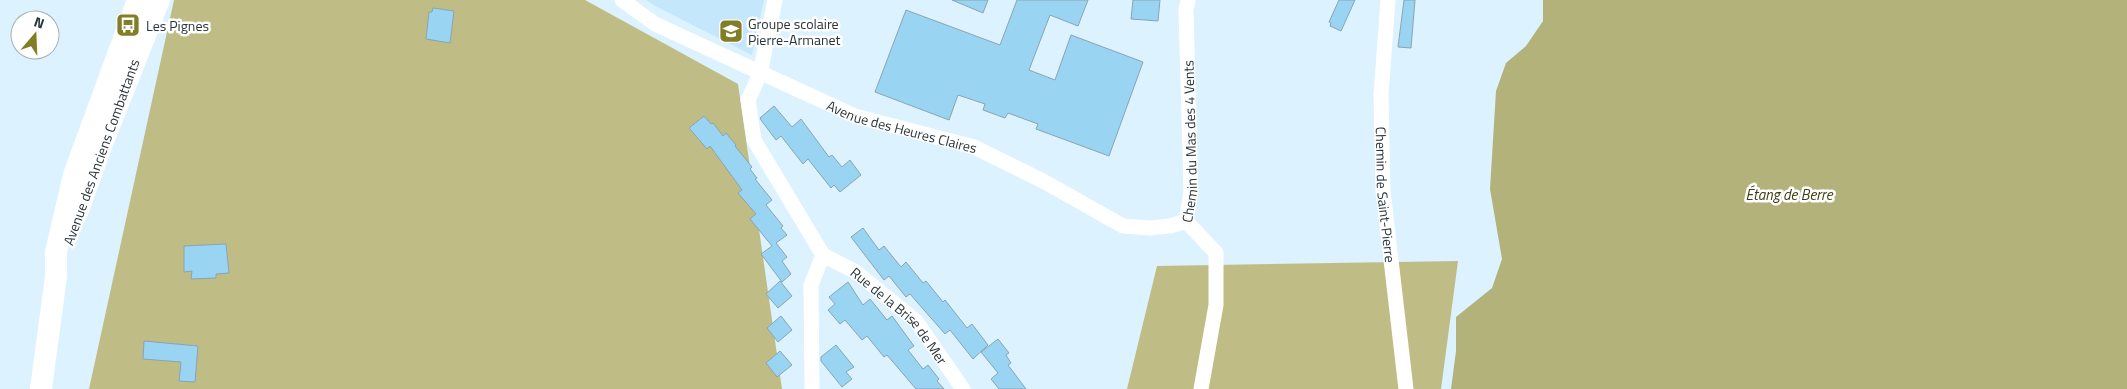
<svg xmlns="http://www.w3.org/2000/svg" width="2127" height="389" viewBox="0 0 2127 389" font-family="'Titillium Web',sans-serif">
<style>
.built{fill:#c4e7fb}
.forest{fill:#bfbd85}
.water{fill:#b4b27b}
.building{fill:#99d4f3;stroke:#8aa4b2}
.lines{fill:none;stroke-linecap:round;stroke-linejoin:round}
.street{stroke:#fff;stroke-width:15}
.secondary{stroke:#fff;stroke-width:22}
.labels{text-anchor:middle;dominant-baseline:central;stroke-width:5;stroke-linejoin:round;paint-order:stroke}
.poi-label{font-size:14px;fill:#2a353a;stroke:#fff;text-anchor:start}
.street-label{font-size:14px;fill:#2a353a;stroke:#fff}
.water-label{font-size:15px;font-style:italic;fill:#3f3d11;stroke:#fff}
</style>
<rect width="100%" height="100%" fill="#dcf2fe"/>
<path class="built" d="M646,0H764L752,55L657,7Z"/>
<path class="forest" d="M174,0H585L738,84L782,389H89Z
M1458,261L1441,389H1127L1157,266Z"/>
<path class="water" d="M1543,0H2127V389H1451L1456,351V317L1492,288L1502,259L1490,189L1496,91L1506,63L1526,46L1543,21Z"/>
<path class="building" d="M952,0H988L983,13Z
M1017,0H1088L1078,26L1050,15L1029,70L1055,80L1071,35L1143,62L1109,156L1036,129L1038,124L1008,113L1005,118L983,110L985,104L958,95L949,120L875,92L906,10L1000,45Z
M1133,0H1160L1158,21L1131,19Z
M1339,0H1355L1341,31L1330,26L1331,23L1329,22Z
M1404,0H1415L1411,48L1398,47Z
M433,8L454,11L450,43L426,39L429,12H432Z
M774,106L792,127L801,119L829,157L832,155L842,167L850,160L861,175L840,192L834,185L831,188L808,159L803,164L781,136L776,140L761,120L760,118Z
M704,116L711,124L713,123L723,136L726,133L736,145L735,146L752,167L750,169L757,178L755,179L772,200L766,205L783,226L781,228L787,235L776,243L787,257L782,261L791,274L782,282L761,254L772,246L750,219L756,214L738,193L742,190L710,146L707,149L689,128Z
M863,228L879,250L884,246L901,267L906,262L923,283L926,281L943,302L945,300L967,328L972,324L988,345L973,359L950,330L945,334L910,294L906,297L889,276L884,280L851,237Z
M226,244L229,273L216,274V278L191,279L192,271L184,272V246Z
M780,281L792,296L778,308L766,294Z
M848,282L863,305L870,299L887,320L892,316L914,346L908,350L923,369L928,365L939,379L937,381L944,389H916L887,355L884,357L867,336L862,340L845,320L840,324L828,310L835,304L829,297Z
M781,316L792,330L778,342L767,328Z
M998,339L1009,353L1006,355L1011,363L1008,365L1026,389H999L991,379L998,373L981,352Z
M144,341L198,346L195,382L179,381L181,362L143,359Z
M836,345L854,367L846,372L852,379L842,387L821,361V357Z
M780,351L792,365L777,377L766,363Z"/>
<g class="lines">
<g class="street">
<path id="s1" d="M622,0L655,24L855,116L974,147L1043,181L1123,226L1150,228L1170,226L1186,221"/>
<path d="M775,0L760,74L748,100L754,140L823,255L811,285L812,389"/>
<path id="s2" d="M1388,0L1381,95L1383,191L1406,389"/>
<path id="s3" d="M1186,221L1191,192L1186,10L1188,0"/>
<path d="M1186,221L1216,253V305L1201,389"/>
<path id="s4" d="M823,255L856,272L916,321L963,389"/>
</g>
<path class="secondary" d="M77,213L100,149L159,0
M41,389L56,276V252L74,175L138,0"/>
</g>
<defs>
<g id="bus-square" transform="scale(1.25)"><rect x="-9" y="-9" width="18" height="18" rx="4" fill="#827e25" stroke="#fff"/><path d="M-5-6H5V4H4V6H2V4H-2V6H-4V4H-5ZM-3.5-4V0h7V-4ZM-3.5 1.2v1.5H-2V1.2ZM2 1.2v1.5H3.5V1.2Z" fill="#fff"/></g>
<g id="school-square" transform="scale(1.25)"><rect x="-9" y="-9" width="18" height="18" rx="4" fill="#827e25" stroke="#fff"/><path d="M0-5L7-2L0 1L-7-2ZM-4 1L0 2.5L4 1V4Q0 6-4 4Z" fill="#fff"/></g>
</defs>
<g fill-rule="evenodd">
<use href="#bus-square" x="128" y="25"/>
<use href="#school-square" x="731" y="31"/>
</g>
<g class="labels">
<g class="poi-label">
<text x="748" y="23">Groupe scolaire<tspan x="748" dy="16">Pierre-Armanet</tspan></text>
<text x="146" y="25">Les Pignes</text>
</g>
<g class="street-label">
<text stroke="none"><textPath href="#s1" startOffset="309">Avenue des Heures Claires</textPath></text>
<text stroke="none"><textPath href="#s3" startOffset="80">Chemin du Mas des 4 Vents</textPath></text>
<text transform="translate(101 152) rotate(-70)">Avenue des Anciens Combattants</text>
<text stroke="none"><textPath href="#s2" startOffset="195">Chemin de Saint-Pierre</textPath></text>
<text stroke="none"><textPath href="#s4" startOffset="99">Rue de la Brise de Mer</textPath></text>
</g>
<g class="water-label">
<text x="1789" y="194">Étang de Berre</text>
</g>
</g>
<g transform="translate(35 35) rotate(19)"><circle r="24" fill="#ffffff" stroke="#aaaeb0"/>
<path d="M0-4L9 19L0 12L-9 19Z" fill="#827e25"/>
<text y="-8" font-size="14" font-weight="bold" text-anchor="middle" fill="#2a353a">N</text>
</g>
</svg>
